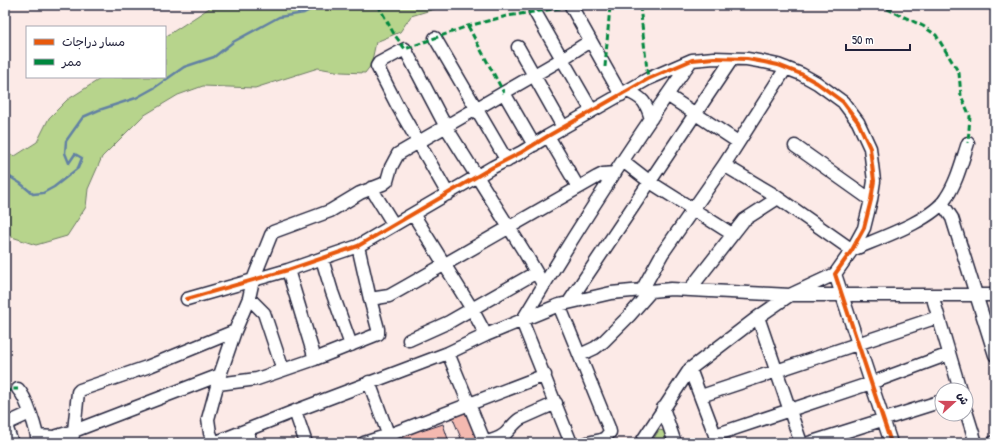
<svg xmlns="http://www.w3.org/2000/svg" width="1000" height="448" viewBox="0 0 1000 448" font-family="'Patrick Hand','Playpen Sans Arabic',sans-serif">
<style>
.green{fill:#b7d48c;stroke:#6c7b64}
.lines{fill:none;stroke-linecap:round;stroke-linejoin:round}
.stream{stroke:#6281a3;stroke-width:2.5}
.building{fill:#f4b9b0;stroke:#22223b}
.minor-casing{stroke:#22223b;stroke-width:15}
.minor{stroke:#fff;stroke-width:12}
.quiet{stroke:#00873e;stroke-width:3;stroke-dasharray:6 3;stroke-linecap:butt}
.cycleway-casing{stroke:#fff;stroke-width:6}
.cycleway{stroke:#e8590c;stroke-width:4}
</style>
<rect width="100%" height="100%" fill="#fceae7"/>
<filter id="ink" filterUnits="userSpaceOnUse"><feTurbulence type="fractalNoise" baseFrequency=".025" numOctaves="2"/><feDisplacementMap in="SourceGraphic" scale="8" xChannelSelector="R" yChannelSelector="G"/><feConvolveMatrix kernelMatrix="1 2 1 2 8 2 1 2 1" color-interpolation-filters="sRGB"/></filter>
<g filter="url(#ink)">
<path class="green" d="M214,5H461L441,7L411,16L400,32L376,42L371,65L365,73L341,72L318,68L255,88L203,86L178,95L143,116L102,157L88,189L86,207L67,236L36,245L6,235L5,153L15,156L37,142L49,118L67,100L103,77H165V37Z
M659,430L664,431L668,443H651Z"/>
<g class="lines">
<path class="stream" d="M5,174L20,183L33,194L43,193L54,187L78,168L82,158L75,154L69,163L65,153L66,141L83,117L99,110L136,98L154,88L184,67L214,57L233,42L279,17L304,13L320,5"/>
</g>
<path class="building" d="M465,408L478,442L451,443L461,438L451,414Z
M443,424L448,439L438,443H400L397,436L411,431L412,433L421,429L422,431Z"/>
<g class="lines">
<g class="minor-casing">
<path id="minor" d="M571,6L621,95
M535,12L592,111
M435,38L507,161
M518,47L563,127
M627,91C643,98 646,102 651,119
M504,93L534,145
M667,95L738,142
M548,136L578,187
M795,146L871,200
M623,161L650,182L732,234
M724,165L771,193L852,250C877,239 932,221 946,198C957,182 962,161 968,143
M371,188L394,225
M448,194L397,105L377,66L379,63L405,49L446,127L525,253L543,284
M942,203L952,218L995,355
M413,214L472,309L486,335
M322,259L332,292L351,345
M288,270L315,359
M690,289L744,220L778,198
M642,290L662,254L724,165L786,68
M932,295L960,390
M249,298L264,313L283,370
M187,299L288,270L358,246L493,167L522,152L548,136L648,79L692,60L714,58L747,59L764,62L778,65L801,74L817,83L843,102L858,122L870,148L874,181L871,200L864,228L852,250L835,274L891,443
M370,299L389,296L405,287L597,177L603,174L615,173
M569,302L732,59
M559,305L609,428L610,432L605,438L601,440L587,443
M758,317L801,443
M409,340L449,322L535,273
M448,353L485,443
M580,355L595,348L603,342L629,316L651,291
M690,369L718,443
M369,382L391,442
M218,384L257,379L315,359L378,334V329L370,299L358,246
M18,389C27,398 37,431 38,443
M701,396L938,317
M663,408L675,443
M295,411L306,443
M966,411L976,443
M5,423L12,443
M6,424L30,413
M247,430L251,443
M715,435L871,383L949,354
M37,436L54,437L74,431L220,375
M71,443L74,431L78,392L80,390L147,367L235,331
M214,443L295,411L448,353L486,335L559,305L611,293L642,290L651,291L671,289L790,295H995
M214,443L210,433L208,419L220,375L235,331L249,298L253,280L271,235L273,232L330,211L360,193L383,184L387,181L391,167L398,154L562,59L590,41
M364,443L389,435L545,375
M485,443C492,440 500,439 506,433C511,428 514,423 520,419L556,403
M571,443L522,321C575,233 631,145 691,61
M641,443L690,369L758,317L790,295L835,274
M809,443L942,401
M992,443L995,442"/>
</g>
<use href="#minor" class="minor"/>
<path class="quiet" d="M378,5L394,34L405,49L468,26L507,16L580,5
M631,5L640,6L648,79
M879,5L923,26L936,35L959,73L961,96L970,116L968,143
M468,26L504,93
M605,67L610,6L624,5
M5,392L13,389H18"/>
<g class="cycleway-casing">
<path id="cycleway" d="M187,299L288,270L358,246L493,167L522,152L548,136L648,79L692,60L714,58L747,59L764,62L778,65L801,74L817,83L843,102L858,122L870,148L874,181L871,200L864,228L852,250L835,274L891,443"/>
</g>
<use href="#cycleway" class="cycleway"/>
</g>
</g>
<rect width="1000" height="448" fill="none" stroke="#fff" stroke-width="20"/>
<rect x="10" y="10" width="980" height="428" fill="none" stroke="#22223b" stroke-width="1.5" filter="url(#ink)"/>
<rect x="26" y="26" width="140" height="52" fill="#ffffff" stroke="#a7a7b1"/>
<rect x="34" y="39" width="20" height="6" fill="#e8590c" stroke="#a7a7b1"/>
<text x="62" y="46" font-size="12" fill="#22223b">مسار دراجات</text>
<rect x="34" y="59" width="20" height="6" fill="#00873e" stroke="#a7a7b1"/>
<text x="62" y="66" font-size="12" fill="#22223b">ممر</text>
<g transform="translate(954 402) rotate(69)"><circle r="19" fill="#ffffff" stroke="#a7a7b1"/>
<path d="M0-3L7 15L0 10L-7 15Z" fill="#d1495b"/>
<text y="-6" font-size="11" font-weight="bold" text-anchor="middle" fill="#22223b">ش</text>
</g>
<path d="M846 44v6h64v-6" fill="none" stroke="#22223b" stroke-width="2"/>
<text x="852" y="44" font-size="12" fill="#22223b" stroke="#ffffff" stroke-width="3" paint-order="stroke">50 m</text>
</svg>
